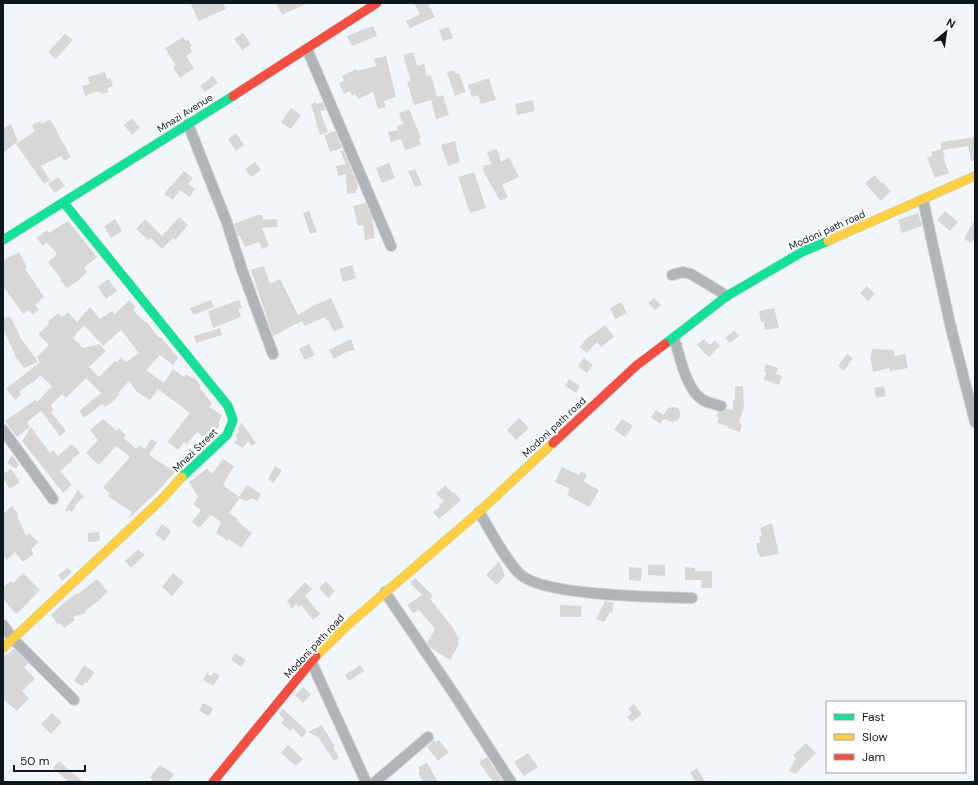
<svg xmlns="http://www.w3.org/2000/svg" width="978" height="785" viewBox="0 0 978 785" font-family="'DM Sans',sans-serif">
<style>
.building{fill:#d9d7d6;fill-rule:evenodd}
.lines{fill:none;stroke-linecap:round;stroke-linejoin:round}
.street-casing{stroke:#ced2d6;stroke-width:12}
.fast-casing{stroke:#ced2d6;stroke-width:10}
.slow-casing{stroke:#ced2d6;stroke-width:10}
.jam-casing{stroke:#ced2d6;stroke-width:10}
.street{stroke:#b1b5b8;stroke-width:10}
.fast{stroke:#16e098;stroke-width:9}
.slow{stroke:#ffcf43;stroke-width:9}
.jam{stroke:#f24e42;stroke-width:9}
.labels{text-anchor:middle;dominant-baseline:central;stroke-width:4;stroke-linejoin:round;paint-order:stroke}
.street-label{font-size:10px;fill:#0f171e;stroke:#fff}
</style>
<rect width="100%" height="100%" fill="#f1f6fa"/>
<path class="building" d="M195,3H223L226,9L199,21L191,5Z
M276,3H308L282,15Z
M414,3H428L435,17L410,28L406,21L420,14Z
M373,26L377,36L352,46L347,36Z
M449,27L453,38L443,41L439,30Z
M243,33L251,44L242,50L234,39Z
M65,34L73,40L56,59L48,52Z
M183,37L186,41L188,40L192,46L190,47L192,52L186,56L194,68L180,78L173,67L176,66L165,48Z
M413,52L417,66L424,64L427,76L431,75L437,97L443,95L449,115L436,119L431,100L414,105L407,82L411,81L403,55Z
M386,56L396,97L384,101L386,107L378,109L373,92L358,99L355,94L352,96L350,91L344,94L339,83L344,81L342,76L356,69L357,71L376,66L374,59Z
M454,70L456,74L459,73L466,92L455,96L447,72Z
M105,72L107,79L110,78L113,86L107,88L109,92L101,94L100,92H95L85,96L82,86L90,84L88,77Z
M213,76L218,83L205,92L200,86Z
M489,78L496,100L481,104L478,95L472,97L468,85Z
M533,100L535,111L517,115L515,104Z
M316,102L317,104L323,102L326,110L320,111L328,132L320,135L311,104Z
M291,108L301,115L291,129L281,122Z
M409,109L417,128L421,139H419L421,145L405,150L401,139L391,142L388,132L398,130L397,126L403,124L399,113Z
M132,118L140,128L132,135L124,125Z
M50,119L71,157L64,161L61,156L41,166L50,180L44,184L16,144L35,131L32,125L40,121L42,124Z
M11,124L18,141L3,153V128Z
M335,131L342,148L330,152L324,135Z
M236,133L244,145L236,151L228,139Z
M975,137V161H971L968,146L943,150L945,156L943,157L949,173L935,178L927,158L932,156L931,152L941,149V142Z
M455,141L460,162L448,166L441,145Z
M497,149L501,162L509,157L519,177L502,185L508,197L500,201L482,169L484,168L483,166L491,164L487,152Z
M343,150L357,182L358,190H356V193L347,194L346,174L338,176L336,166L346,164L340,151Z
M255,162L261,170L251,177L245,169Z
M389,163L395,178L382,183L376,168Z
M415,169L422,185L415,187L408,171Z
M184,171L193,178L188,184L195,189L190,197L180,190L173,200L164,194L170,186H171Z
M474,172L486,208L470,213L458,177Z
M875,175L881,183L882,182L891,191L881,201L865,183Z
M58,177L65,186L55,193L48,184Z
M366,203L372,217L375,238L365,240L363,225L358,226L353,206Z
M309,211L317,232L310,234L303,213Z
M945,211L958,222L950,231L937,220Z
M918,213L922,226L902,233L898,220Z
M257,215H262L263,220L277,219L278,227L262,228L269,246L262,249L259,242L245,247L240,236H238L234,224Z
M179,217L188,225L175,240L173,238L162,249L151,238L148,240L136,229L145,219L162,236Z
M975,218V237L971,243L964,239Z
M115,219L122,231L111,238L104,226Z
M68,221L97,257L84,268L87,272L79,280L67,288L60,280L61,279L48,262L57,254L47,242L43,246L37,238L47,230L49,233Z
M19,252L27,267L25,268L44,297L35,305L39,310L33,315L29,310L23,314L3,286V260Z
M352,265L356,278L343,282L339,269Z
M264,266L270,284L280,279L298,315L313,306L331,298L344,327L334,332L328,320L326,321L325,317L305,326L302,321L273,336L251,270Z
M108,279L117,291L106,299L98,287Z
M867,286L875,294L868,301L860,293Z
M654,298L661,305L655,310L648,303Z
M129,300L136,307L133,310L145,322L146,321L159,338L161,337L178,358L173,365L160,355L146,370L164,383L173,369L184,377L186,374L193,379L194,377L201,386L199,388L206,394L205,395L212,403L209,407L222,415L218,424L220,425L209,440L197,432L187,444L184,442L178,450L167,442L190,413L158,389L150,400L137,392L129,381L118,393L120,394L111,403L105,407L102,404L84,418L79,411L101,393L86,378L66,398L62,394L51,405L54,410L51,412L66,431L60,436L41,411L27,422L30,427L17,437L5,421L35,400L37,402L52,386L40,375L33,383L32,382L19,392L21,394L15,400L6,389L40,362L37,357L49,345L38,334L49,324L48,322L58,313L62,317L68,312L77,322L90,307L100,319L112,311L115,314ZM84,325L103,346L121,330L139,353L126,362L121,357L117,362L115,361L99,377L89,367L106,351L99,344L83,348L73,338Z
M211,300L214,307L193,315L190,308Z
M239,300L242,308L238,309L241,317L213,328L208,311Z
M621,302L627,313L615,319L610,308Z
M774,308L779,328L765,330L764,322H761L759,311Z
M10,316L22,340L38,362L24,368L14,355L15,354L3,329V319Z
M605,325L614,337L601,347L597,342L587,353L580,347L586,339Z
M220,328L222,335L196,343L194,336Z
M734,330L739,336L730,343L725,338Z
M351,339L355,350L348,351L334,359L329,350Z
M704,339L710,345L715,340L720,346L709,357L697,345Z
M309,344L315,355L305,360L299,349Z
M872,349L894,350V356L905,354L908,368L890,371L889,368L873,372L870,356H871Z
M847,354L853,358L844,371L838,366Z
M584,358L593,365L587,373L578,366Z
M766,364L778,368L776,374L782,376L779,385L764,380L766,372L764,371Z
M569,379L580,386L576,393L565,386Z
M735,386H743L744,407L739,423L742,424L740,432L727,428L728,426L717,423L719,417H716L718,412H723L727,409L733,410V400H735Z
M884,386L886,396L876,398L874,388Z
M673,407L678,408L680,412V417L677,421L672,422L664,419L660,424L651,417L656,410L663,415L668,408Z
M519,418L529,428L516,440L507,430Z
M103,419L117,431L119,428L126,435L124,438L136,449L139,445L145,449L151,439L157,442L149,455L175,472L156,493L128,519L132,512L107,496L110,494L103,487L130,457L116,446L99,465L86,453L98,440L90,430Z
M622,419L633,426L625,437L614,430Z
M241,423H242L256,443L252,446L248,441L243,448L234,443L238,438L235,437L239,431L238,430Z
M31,427L50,453L53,450L58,456L72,444L80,453L72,459L73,460L60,471L72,485L63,493L22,441Z
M12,455L19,464L16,469L7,463Z
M223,459L234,466L223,485L239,497L247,485L261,494L257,501L253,498L246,501L240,498L229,513L238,519L237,521L252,533L241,548L229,539L228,541L216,533L221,522L211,515L199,528L192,522L201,510L193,504L198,497L189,482L207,469L212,474Z
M275,466L282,470L274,483L268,479Z
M562,467L579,475L581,471L587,475L583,481L599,490L589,507L567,495L570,489L555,482Z
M11,469L20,482L10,489L3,478V474Z
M445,485L453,493L454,492L461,500L439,519L433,512L440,507L439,505L444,501L436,494Z
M78,490L84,497L75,505L76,506L72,512L69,510L67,512L65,510Z
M12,506L18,514L17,515L26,536L29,533L38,542L31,550L34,554L23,562L15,552L7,560L3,555V514Z
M772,523L779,554L760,557L759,554H758L756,543H760L759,537L762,536L760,528Z
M162,524L171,531L164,541L155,534Z
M99,532L100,541L88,542V533Z
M138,549L145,555L131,568L125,561Z
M499,561L505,576L497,585L486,575Z
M648,565H665V576L648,575Z
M629,567L642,568L641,581L629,580Z
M685,567L695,568V571H712V588H701L702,580H685Z
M68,568L72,572L62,581L58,575Z
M23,573L40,590L29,601V602L16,614L3,599V587L11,581L13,583Z
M173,573L184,582L172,596L162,587Z
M415,578L433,596L430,599L454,629H453L459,639L458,640L459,644L450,660L431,648L427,643L435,629L419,610L413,613L407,605L422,595L410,583Z
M97,579L108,592L102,597V598L85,611L86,613L73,617L75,620L64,628L60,623L58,624L51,615L66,601L77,593L78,594Z
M326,581L335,591L328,598L319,588Z
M305,582L312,589L305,596L320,614L313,620L301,605L299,607L296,604L292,609L287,601Z
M605,601L614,603L612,613L610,612L604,622L596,619Z
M560,605L582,606L581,617H560Z
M14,649L28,663L24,667L35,679L22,691L29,698L17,711L3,699V656L8,654Z
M235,653L246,660L241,667L231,660Z
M84,665L93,671L92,672L94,673L87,683L85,682L82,686L74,681Z
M360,665L364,671L349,681L345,675Z
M214,672L220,676L213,686L203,680L207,673L211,676Z
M303,687L311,694L303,703L295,695Z
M203,703L213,708L209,716L199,711Z
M634,704L642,714L632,722L627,717L632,713L628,709Z
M283,709L307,731L302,738L293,728L290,731L281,723L284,719L279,714Z
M52,713L62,722L51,734L41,724Z
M322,725L330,739L335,746L333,747L339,758L334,761L318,737L308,732Z
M434,740L436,742L439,740L449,752L438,761L427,747Z
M806,743L816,753L798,771L796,774L789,771L796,758L793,755Z
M288,745L303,759L296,766L281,753Z
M528,753L538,767L524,776L514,762Z
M487,757L503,782H493L479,762Z
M59,761L83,782H69L53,768Z
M427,763L438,782H423L418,772L420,771L418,767Z
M160,765L174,774L168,782H151L152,779L150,777Z
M697,768L705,782H696L690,772Z"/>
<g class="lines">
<g class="street-casing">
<path id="street" d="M307,49L391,246
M188,124L227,223L242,270L273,354
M923,200L950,324L975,422
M672,275L683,272L691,274L727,296
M674,338C680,356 686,390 703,400C708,403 715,404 721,406
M3,430L53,499
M479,512C490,529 506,562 521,575C545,596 657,597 692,598
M385,592L454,694L511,782
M3,625L13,639L74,700
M311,661L366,782
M375,782L428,737"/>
</g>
<g class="fast-casing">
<path id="fast" d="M64,203L228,406L233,420L227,435L182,477
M3,240L233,96
M665,344L727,296L802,252L828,241"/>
</g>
<g class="slow-casing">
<path id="slow" d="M828,241L975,176
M3,648L162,499L182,477
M316,656L351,622L479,512L553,443"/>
</g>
<g class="jam-casing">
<path id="jam" d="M233,96L377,3
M553,443L637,365L665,344
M213,782L316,656"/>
</g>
<use href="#street" class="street"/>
<use href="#fast" class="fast"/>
<use href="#slow" class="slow"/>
<use href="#jam" class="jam"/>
</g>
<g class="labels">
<g class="street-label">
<text transform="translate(185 113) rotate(-32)">Mnazi Avenue</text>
<text transform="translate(827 230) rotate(-24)">Modoni path road</text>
<text transform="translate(554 427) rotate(-43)">Modoni path road</text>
<text transform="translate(195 450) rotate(-44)">Mnazi Street</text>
<text transform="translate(314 646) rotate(-47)">Modoni path road</text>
</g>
</g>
<rect width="978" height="785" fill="none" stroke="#0f171e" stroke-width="8"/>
<rect x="826" y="701" width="140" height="72" fill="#ffffff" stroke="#9fa2a5"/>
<rect x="834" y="714" width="20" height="6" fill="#16e098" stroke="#9fa2a5"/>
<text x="862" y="721" font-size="12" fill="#0f171e">Fast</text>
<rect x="834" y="734" width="20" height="6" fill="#ffcf43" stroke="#9fa2a5"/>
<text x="862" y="741" font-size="12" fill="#0f171e">Slow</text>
<rect x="834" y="754" width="20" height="6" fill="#f24e42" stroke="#9fa2a5"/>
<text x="862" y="761" font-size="12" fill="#0f171e">Jam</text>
<g transform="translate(946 32) rotate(29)" stroke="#ffffff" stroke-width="3" paint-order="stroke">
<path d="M0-3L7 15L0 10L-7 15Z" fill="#0f171e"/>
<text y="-6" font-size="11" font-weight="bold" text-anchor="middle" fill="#0f171e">N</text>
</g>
<path d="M14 765v6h71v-6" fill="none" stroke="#0f171e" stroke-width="2"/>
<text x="20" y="765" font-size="12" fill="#0f171e" stroke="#ffffff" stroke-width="3" paint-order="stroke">50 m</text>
</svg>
